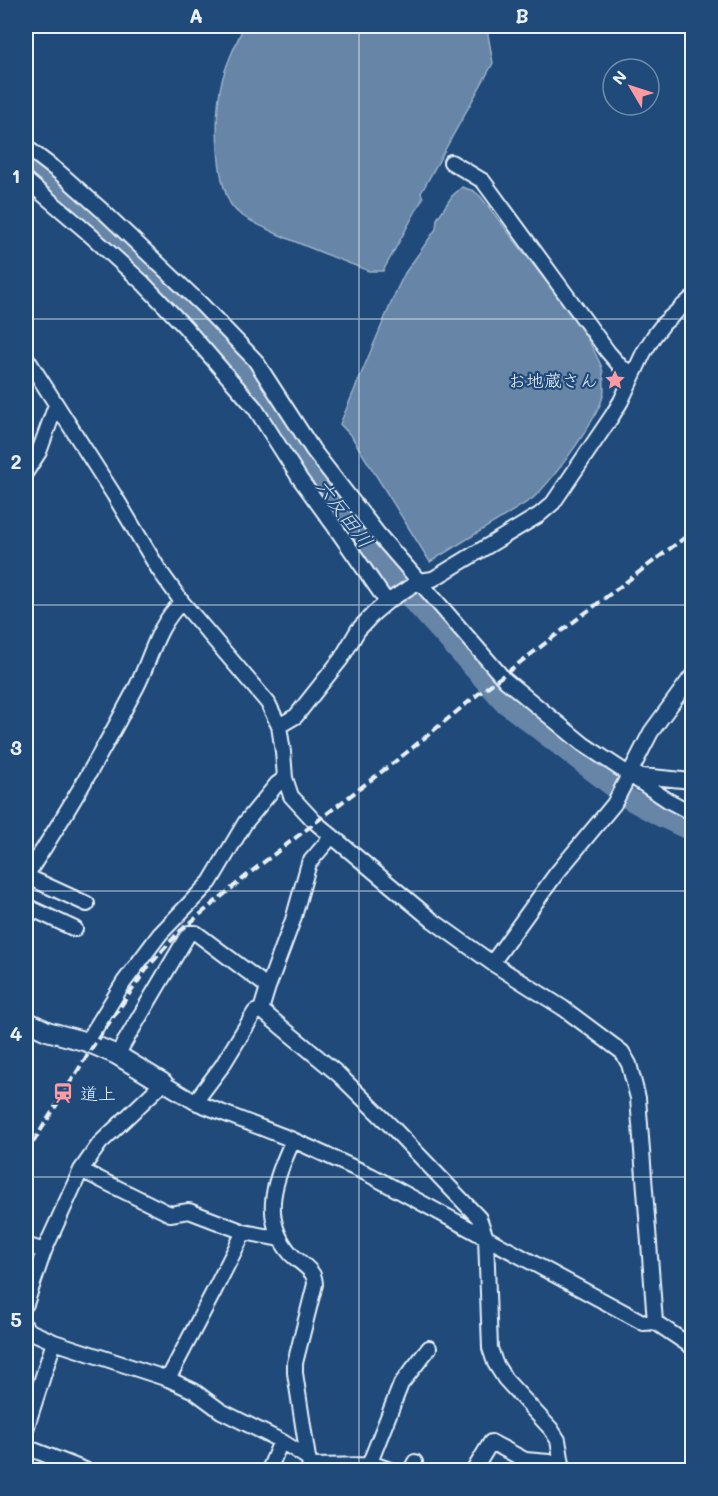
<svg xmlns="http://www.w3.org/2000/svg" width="718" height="1496" viewBox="0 0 718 1496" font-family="Mali,'Klee One',sans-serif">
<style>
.water{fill:#6685a7;stroke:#9ab0c7;stroke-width:1.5}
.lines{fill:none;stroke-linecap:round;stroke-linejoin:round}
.river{stroke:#6685a7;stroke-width:21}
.minor-casing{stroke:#e8f1f8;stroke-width:18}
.major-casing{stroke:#e8f1f8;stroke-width:22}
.minor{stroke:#1f4a7a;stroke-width:14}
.major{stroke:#1f4a7a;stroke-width:18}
.rail{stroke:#e8f1f8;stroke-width:4;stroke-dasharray:9 4.5;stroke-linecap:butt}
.grid{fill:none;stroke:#e8f1f8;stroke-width:1.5;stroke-opacity:0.55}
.labels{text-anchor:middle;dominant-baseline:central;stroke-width:4.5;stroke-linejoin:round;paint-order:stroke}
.poi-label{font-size:18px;fill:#e8f1f8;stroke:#1f4a7a;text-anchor:end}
.water-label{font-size:20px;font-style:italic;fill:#d4e1ec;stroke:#1f4a7a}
.neatline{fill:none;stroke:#e8f1f8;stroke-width:2}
.grid-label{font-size:20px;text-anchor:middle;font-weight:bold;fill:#e8f1f8}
</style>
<rect width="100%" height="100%" fill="#1f4a7a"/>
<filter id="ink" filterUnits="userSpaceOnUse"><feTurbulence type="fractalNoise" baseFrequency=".0167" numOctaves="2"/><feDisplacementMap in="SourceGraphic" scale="12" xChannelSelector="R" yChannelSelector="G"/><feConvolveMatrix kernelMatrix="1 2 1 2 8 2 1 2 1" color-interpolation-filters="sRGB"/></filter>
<g filter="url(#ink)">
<path class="water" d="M244,26H481L487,29L493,63L421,193L423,198L383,271H369C336,258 303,246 271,231C262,226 251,222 243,216C238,213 233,208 230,203C216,176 215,120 220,90C224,68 235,46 244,26Z
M462,187L474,191L481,197C502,224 523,252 545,280C565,306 586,332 600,363C604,370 604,382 604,390C603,414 551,482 532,499L430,562L352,437L340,424L397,289L405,273L436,229L437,219L452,196Z"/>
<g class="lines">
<path class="river" d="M26,163L78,203L260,389L318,478L397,583L505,703L629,799L662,817L692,831"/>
<g class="minor-casing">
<path id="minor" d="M26,147L60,173L105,213L202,305L255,360L313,450L378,534L505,680L583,744L669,801L692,813
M451,162L483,181L608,352L621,367L633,374
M26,180L87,232L143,283L185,327L255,408L300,479L335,527L387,602
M26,357L114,495L159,570L182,602L268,703L279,726L283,752L285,778L291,796L315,822L432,920L492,963L563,1008L622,1052L629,1064L638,1098L655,1322
M26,472L39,452L56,405
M279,726L296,716L341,659L358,630L374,613L387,602L419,581L433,579L539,515L553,503L612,416L621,401L644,352L654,336L664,323L692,298
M632,775L692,781
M26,876C66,815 103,751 137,686C151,658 157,625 182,602
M26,876L87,904
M26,906L75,929
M492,963L556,874L614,804L651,732L692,676
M268,987L293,920L309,863L332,836
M87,1042L124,982L160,934L210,882L245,823L277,784L285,778
M117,1055L189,933H196L268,987L261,1010L338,1074L394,1129L479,1218L486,1238L490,1348L495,1363L505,1379L551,1429L558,1440L563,1470
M195,1102L222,1066L255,1012L261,1010
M293,1140C276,1178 259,1216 290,1253C296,1260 309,1267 313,1275C314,1276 315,1283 315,1284L295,1363V1373L308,1458L311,1470
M81,1170L170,1214L189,1211L244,1232L280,1239
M26,1245L44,1251
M26,1304L44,1251L81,1170L100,1143L163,1083L195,1102L293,1140L370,1175L644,1323L655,1322L692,1347
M26,1327L27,1330L54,1342L26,1429
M54,1342L168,1379L194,1391L221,1411L281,1441L308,1458
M168,1379L213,1293L244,1232
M26,1447L85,1470
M369,1465L401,1384L429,1348
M310,1466L376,1465L390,1470
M269,1470L281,1441
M411,1470L415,1462
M474,1470L491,1442L525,1460L561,1463"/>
</g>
<g class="major-casing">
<path id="major" d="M26,1021L47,1031L87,1042L117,1055L163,1083"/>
</g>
<use href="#minor" class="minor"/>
<use href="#major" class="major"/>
<path class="rail" d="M26,1154L93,1046L148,967L179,932L251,872L406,753L477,695L692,532"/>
</g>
</g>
<path class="grid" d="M359,26V1470M26,319H692M26,605H692M26,891H692M26,1177H692"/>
<defs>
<g id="sight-bare" transform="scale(1.62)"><path d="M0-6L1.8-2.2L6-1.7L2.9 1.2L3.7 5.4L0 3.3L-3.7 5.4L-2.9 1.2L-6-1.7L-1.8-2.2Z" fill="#ff9aa2" stroke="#1f4a7a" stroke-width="2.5" paint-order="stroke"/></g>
<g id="station-bare" transform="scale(1.62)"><path d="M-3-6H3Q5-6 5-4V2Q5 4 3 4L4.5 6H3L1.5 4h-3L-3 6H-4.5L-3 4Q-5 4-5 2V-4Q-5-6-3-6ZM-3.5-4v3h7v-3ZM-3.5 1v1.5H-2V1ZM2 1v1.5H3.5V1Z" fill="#ff9aa2" stroke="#1f4a7a" stroke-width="2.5" paint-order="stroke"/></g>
</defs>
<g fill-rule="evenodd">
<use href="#sight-bare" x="615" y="380"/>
<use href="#station-bare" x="63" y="1093"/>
</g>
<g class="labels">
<g class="poi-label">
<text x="598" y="380">お地蔵さん</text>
<text x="80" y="1093" text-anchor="start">道上</text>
</g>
<g class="water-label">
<text transform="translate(345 513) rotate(53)">六反田川</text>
</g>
</g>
<rect width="718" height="1496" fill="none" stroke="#1f4a7a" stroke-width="66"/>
<g transform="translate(631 87) rotate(309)"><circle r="28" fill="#1f4a7a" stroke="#6f8dac" stroke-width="1.5"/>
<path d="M0-4.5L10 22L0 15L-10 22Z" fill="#ff9aa2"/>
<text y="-9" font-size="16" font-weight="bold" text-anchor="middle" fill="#e8f1f8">N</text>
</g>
<rect x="33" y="33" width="652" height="1430" class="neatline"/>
<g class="grid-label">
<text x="196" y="23">A</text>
<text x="522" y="23">B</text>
<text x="16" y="183">1</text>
<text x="16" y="469">2</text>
<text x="16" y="755">3</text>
<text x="16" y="1041">4</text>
<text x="16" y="1327">5</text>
</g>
</svg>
